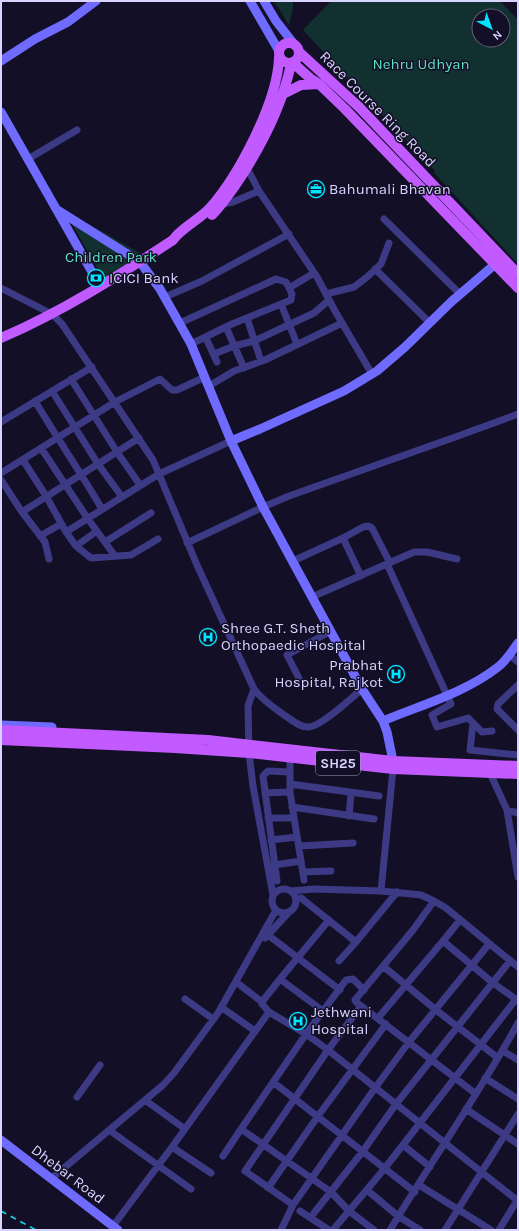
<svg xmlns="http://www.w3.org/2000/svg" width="519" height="1231" viewBox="0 0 519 1231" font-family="Karla,sans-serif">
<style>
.green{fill:#12302f;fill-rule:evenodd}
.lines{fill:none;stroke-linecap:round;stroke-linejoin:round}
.street{stroke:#3d3a85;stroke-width:7}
.secondary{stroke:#6f6bff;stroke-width:9}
.primary{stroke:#c25bff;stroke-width:10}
.rail{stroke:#00e5ff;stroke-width:1.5;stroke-dasharray:6 5;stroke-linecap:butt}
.labels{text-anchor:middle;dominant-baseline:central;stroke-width:3;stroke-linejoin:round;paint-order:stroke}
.shield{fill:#130f26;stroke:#9e99be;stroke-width:1}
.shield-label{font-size:14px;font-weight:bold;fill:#d9d4ff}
.park-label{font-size:15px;fill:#5fe0c0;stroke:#130f26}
.street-label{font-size:15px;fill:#d9d4ff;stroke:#130f26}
.poi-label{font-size:15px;fill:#d9d4ff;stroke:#130f26;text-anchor:start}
</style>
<rect width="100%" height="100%" fill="#130f26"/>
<path class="green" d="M274,1H293V7L289,25Z
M331,1H500L518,20V264L434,173L435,171L303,30ZM479,16H503V40H479Z
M64,210L147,257L105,282Z"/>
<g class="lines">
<path class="street" d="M28,159L77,130
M244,165L247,168L259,191
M222,204L233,202L259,191L317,277L335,311L372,374
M384,219L460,294
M375,269L430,323
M1,288L52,314L62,324L153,460L197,565L254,689C262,700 273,707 284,715C292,720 300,728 309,727C322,726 351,698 362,689
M289,288L314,273
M326,294L354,287L367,277L381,264L389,243
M165,297L202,281L289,234
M281,304L297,344
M247,318L261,361
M180,323L276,279L286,282L292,294L291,300L232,324L191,344
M226,327L244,368
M206,338L217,362
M214,354L234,346L254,341L314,313L329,300
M71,379L117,452L140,485
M209,386L234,371L265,360L342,323
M52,391L98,464L122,497
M35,401C57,438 81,473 102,509
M1,422L92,367
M41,448L88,519L115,556
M23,460L46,496L66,532L76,546L91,558L131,555L158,539
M1,473L115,402L160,379L172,390H177L205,377
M1,480L22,512L139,438
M22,512L45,542L49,559
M66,532L159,474L231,441
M40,536L61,524
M343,538L361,576
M105,542L151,513
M187,543L263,507L289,496L461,435L518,414
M76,546L97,531
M293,561L343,538L363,527L368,526L372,528L390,563
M387,564L451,704L432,715L437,727L468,718L482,732L492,731
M312,597L414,552H427L457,559
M509,655L518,662
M302,684L287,655L331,631
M518,685L498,704L497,709L518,730
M254,689L248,706L249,753L253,786L273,895
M473,723L470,750L518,755
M290,758V792L304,880
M489,771L507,810L518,877
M290,784L379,796
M265,793L290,792
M292,807L374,819
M507,810L518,813
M349,816L351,793
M268,818H294
M271,840L297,837
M299,846L353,843
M274,865L301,861
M303,872L331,871
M277,881L263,776L268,771L289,772
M272 901a12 12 0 1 1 24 0a12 12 0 1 1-24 0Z
M291,891L314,889L381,891L412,894L421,895L434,901L446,908L518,967
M381,891L393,769
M301,898L356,942L397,892
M434,901L413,930L355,1000L356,1002L476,1094
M268,935L340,990
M265,938L290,911
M443,941L460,920
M339,961L356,942
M383,966L436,1010L498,1058
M280,979L329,920
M236,982L262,1002
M364,990L353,979L346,980L306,1034L241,1129L331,1192L349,1211L374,1230
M185,999L213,1019
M221,1007L255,1031
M323,1011L280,979L262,1002V1004L269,1012L306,1034L328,1050L518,1201
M378,1018L443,941L493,983L517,1000
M503,1051L518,1060
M485,1078L518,1099
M273,1082L415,1192
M77,1097L100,1065
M145,1100L185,1129
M466,1109L518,1144
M109,1130L191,1189
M403,1145L430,1167
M172,1147L211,1173
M223,1156L241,1129
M52,1178L163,1085L174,1073L218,1013L276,910
M419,1185L491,1230
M268,1188L318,1116L386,1024
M367,1190L398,1216L420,1230
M293,1205L245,1171L328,1050L361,1006
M300,1211L329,1230
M314,1213L363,1151L396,1104L510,961
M113,1226L172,1147L269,1012
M281,1230L293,1205L375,1088L409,1042L489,944
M333,1230L385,1168L513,1003L518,999
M390,1230C432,1160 479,1094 518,1023
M445,1230L518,1114
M499,1230L518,1199"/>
<path class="secondary" d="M250,1L279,51
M264,1L276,21L294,44
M1,61L35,39L68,22L96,1
M1,112L100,286
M56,209L140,262L160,289L191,344L231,441L263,507L362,689L383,721L387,732L393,761
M231,441L260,429L344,391L377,371L405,347L451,302L500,260
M383,721C421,705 465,693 498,667C506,661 512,651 518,643
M1,725L52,727
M1,1140L118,1230"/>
<path class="primary" d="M279 53a10 10 0 1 1 20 0a10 10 0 1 1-20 0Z
M299,52L359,107L518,274
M293,63L311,79L319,84L345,109L518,288
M283,94L301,85L319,84
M212,215C221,206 228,196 235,186C260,149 282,107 291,64
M1,338C62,312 118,276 173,240C181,228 199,220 210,208C239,175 278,101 279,57
M1,730L208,740L393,761L518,766
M1,740L175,748L249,753L393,769L518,774"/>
<path class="rail" d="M1,1211L36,1230"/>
</g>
<defs>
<g id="office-ring" transform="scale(0.9)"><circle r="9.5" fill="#130f26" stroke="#00e5ff" stroke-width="1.5"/><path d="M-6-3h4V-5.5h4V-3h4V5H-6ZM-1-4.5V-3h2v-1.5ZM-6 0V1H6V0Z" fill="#00e5ff"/></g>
<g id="bank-ring" transform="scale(0.9)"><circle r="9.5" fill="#130f26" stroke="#00e5ff" stroke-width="1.5"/><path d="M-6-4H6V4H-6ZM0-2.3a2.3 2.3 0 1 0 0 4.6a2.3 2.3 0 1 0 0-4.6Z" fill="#00e5ff"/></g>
<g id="hospital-ring" transform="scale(0.9)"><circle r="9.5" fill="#130f26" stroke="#00e5ff" stroke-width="1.5"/><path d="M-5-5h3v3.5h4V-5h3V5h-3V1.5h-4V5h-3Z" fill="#00e5ff"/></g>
</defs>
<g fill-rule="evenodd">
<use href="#office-ring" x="316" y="189"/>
<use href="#bank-ring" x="96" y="278"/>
<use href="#hospital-ring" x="208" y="637"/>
<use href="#hospital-ring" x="396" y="674"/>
<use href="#hospital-ring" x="298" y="1021"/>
</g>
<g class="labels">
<rect class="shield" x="316" y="751" width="44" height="24" rx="3"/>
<g class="shield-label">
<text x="338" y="763">SH25</text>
</g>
<g class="park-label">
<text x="421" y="64">Nehru Udhyan</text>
<text x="111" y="257">Children Park</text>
</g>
<g class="street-label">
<text transform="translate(378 109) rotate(45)">Race Course Ring Road</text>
<text transform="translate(68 1174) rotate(37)">Dhebar Road</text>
</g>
<g class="poi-label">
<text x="329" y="189">Bahumali Bhavan</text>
<text x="109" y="278">ICICI Bank</text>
<text x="221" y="628">Shree G.T. Sheth<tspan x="221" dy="17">Orthopaedic Hospital</tspan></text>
<text x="383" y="665" text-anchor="end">Prabhat<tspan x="383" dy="17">Hospital, Rajkot</tspan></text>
<text x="311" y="1012">Jethwani<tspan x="311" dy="17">Hospital</tspan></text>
</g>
</g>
<rect width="519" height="1231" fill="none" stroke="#d9d4ff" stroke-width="4"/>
<g transform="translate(491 28) rotate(139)"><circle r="19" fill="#130f26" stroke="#625e7d"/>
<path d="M0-3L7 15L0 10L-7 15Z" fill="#00e5ff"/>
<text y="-6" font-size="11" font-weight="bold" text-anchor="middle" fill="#d9d4ff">N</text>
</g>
</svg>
